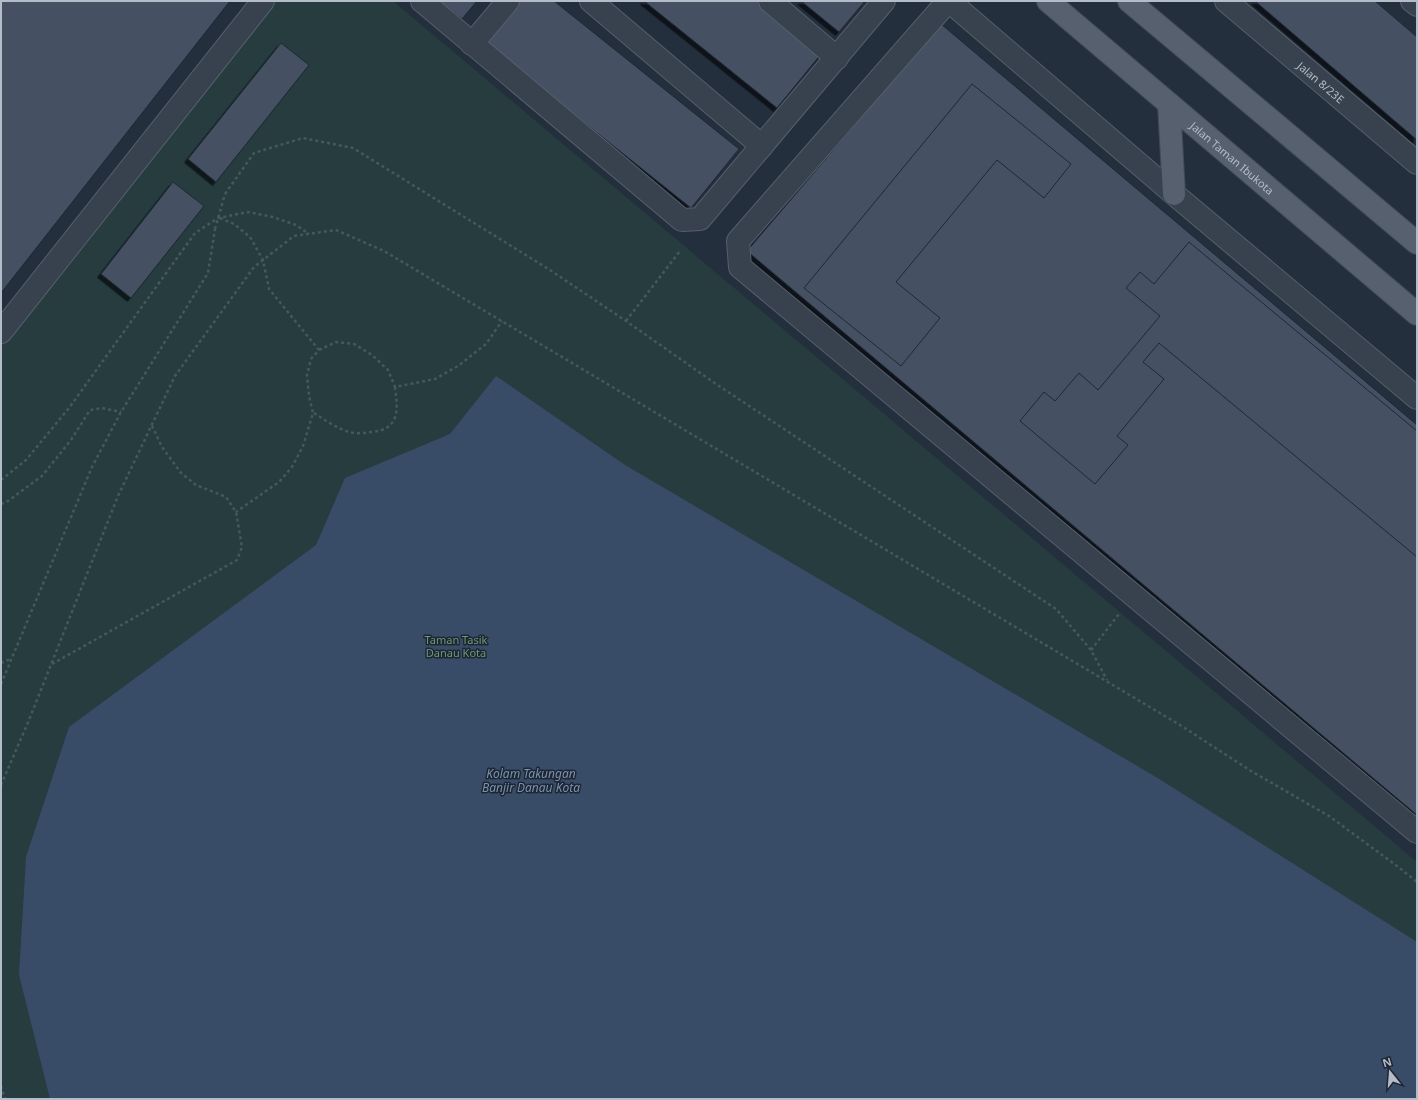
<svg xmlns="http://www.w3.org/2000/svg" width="1418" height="1100" viewBox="0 0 1418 1100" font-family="'Noto Sans',sans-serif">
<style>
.green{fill:#263c3f}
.water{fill:#394c67}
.building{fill:#455162;stroke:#1f2835;filter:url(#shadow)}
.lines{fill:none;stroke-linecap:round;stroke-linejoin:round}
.minor-casing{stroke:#565f6c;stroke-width:24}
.major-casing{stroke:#414a57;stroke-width:24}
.path{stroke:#44595c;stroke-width:2.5;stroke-dasharray:3 3;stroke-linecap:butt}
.minor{stroke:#38414e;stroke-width:22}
.major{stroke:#56606e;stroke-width:22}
.path-bridge{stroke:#44595c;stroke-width:2.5;stroke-dasharray:3 3;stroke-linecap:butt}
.labels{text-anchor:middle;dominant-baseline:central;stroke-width:3;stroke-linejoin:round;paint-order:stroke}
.street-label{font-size:11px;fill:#b4bcc9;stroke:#1d2633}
.park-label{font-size:11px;fill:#6b9a76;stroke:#1d2633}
.water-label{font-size:12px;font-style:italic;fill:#7c92b1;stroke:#1d2633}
</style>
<defs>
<filter id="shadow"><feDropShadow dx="-3.5" dy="3.5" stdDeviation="0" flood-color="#0009"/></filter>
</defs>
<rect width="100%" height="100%" fill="#242f3e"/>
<path class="green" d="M269,1H393L1417,862V1099H1V328Z"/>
<path class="water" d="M496,376L625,465L1156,777L1417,942V1099H50L19,975L26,857L69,727L316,545L345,478L450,434Z"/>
<path class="building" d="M1,1H230L1,293Z
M439,1H477L462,19Z
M513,1H554L739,149L691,208L481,40Z
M644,1H765L825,49L777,108Z
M801,1H865L839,32Z
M1255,1H1375L1417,37V140Z
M941,24L1417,425V815L747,251Z
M281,43L309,65L216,182L188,159Z
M972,84L1071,164L1044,198L997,160L896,282L940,318L901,366L804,288Z
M173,182L204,206L131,298L101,274Z
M1189,242L1417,431V557L1159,343L1143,362L1164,379L1117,436L1128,445L1095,484L1020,421L1044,392L1055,401L1079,373L1098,390L1160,316L1126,288L1140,272L1154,284Z"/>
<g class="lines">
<g class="minor-casing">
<g id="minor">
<path d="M422,1L682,220L700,219L884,1"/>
<path d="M591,1L762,146"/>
<path d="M770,1L837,58"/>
<path d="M948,1L738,241L740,267L1417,832"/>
<path d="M949,1L1174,194L1417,398"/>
<path id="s1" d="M1226,1L1417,163"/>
<path d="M1412,1L1417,5"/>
<path d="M472,44L508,1"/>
<path d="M1,332L263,1"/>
</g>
</g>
<g class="major-casing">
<g id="major">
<path id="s2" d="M1048,1L1417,314"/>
<path d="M1129,1L1417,243"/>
<path d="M1169,104L1174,194"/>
</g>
</g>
<path class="path" d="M225,194L254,153L303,138L353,148L550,270L626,321L716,384L1056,609L1091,650L1107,680
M220,218L234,224L250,237L263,260L269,289L319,350L311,359L307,375L309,396L313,413L303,446L292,467L279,482L236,512
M626,321L680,251
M319,350L336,342L354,344L372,355L388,370L395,387L435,379L458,366L486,344L502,321
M314,413C325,420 336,428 349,432C355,434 364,433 371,432C400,430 398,410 395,387
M1,480L26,460L69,408L195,233L218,218L248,212L273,217L296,225L309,234
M1,504L8,501L42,476L71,440L90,410L102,408L121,412
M1091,650L1119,614
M1,663L12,658
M52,664L237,560L242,547L236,512L226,497L196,485L181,473L162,447L152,426
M1,684L92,467L121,412L208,273L215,229
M1,785L29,720L118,496L175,376L254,267L294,236L336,230L384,251L1180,725L1251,771L1329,816L1397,866L1417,882
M1,1086L5,1099"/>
<use href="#minor" class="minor"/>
<use href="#major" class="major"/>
<path class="path-bridge" d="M215,229L225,194"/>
</g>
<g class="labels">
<g class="street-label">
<text stroke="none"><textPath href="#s1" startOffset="125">Jalan 8/23E</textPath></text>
<text stroke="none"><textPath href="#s2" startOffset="242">Jalan Taman Ibukota</textPath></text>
</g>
<g class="park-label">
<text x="456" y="639">Taman Tasik<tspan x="456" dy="13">Danau Kota</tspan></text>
</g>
<g class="water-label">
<text x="531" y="773">Kolam Takungan<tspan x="531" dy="14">Banjir Danau Kota</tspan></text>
</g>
</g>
<rect width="1418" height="1100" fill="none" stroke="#b4bcc9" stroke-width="4"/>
<g transform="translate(1390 1072) rotate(343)" stroke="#1d2633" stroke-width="3" paint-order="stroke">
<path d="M0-3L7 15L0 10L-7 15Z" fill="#b4bcc9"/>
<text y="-6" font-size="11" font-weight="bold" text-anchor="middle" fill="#b4bcc9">N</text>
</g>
</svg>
